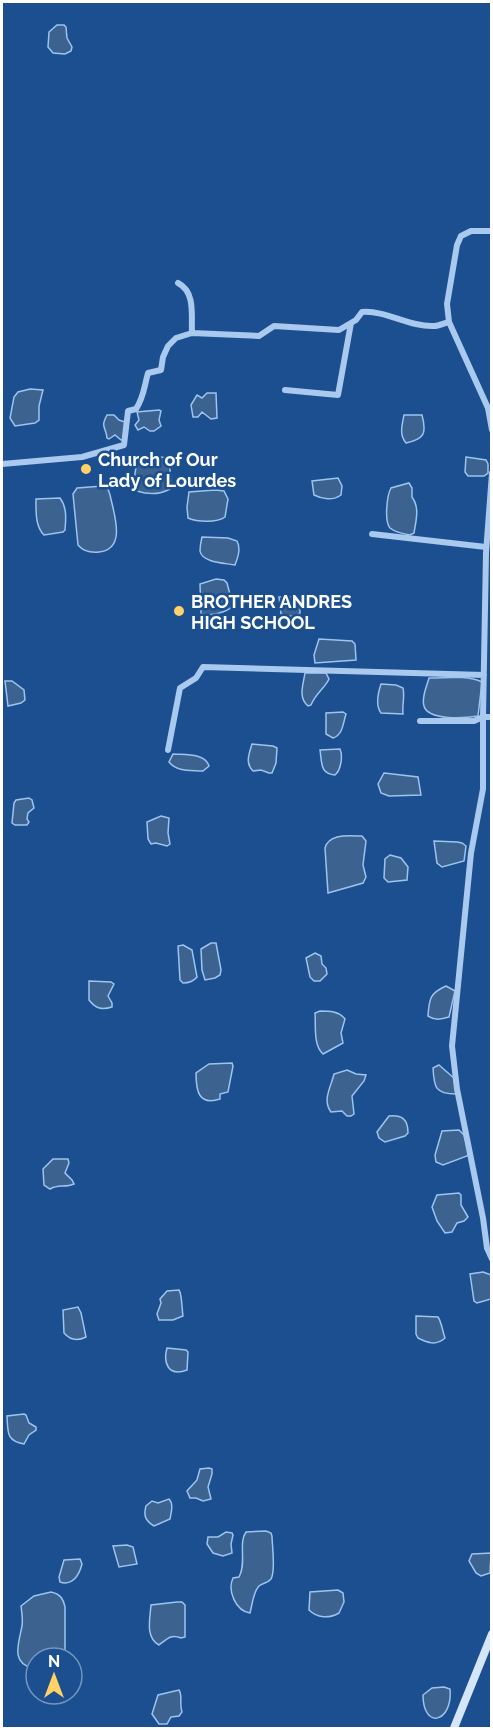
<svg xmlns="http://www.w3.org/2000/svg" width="493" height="1730" viewBox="0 0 493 1730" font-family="Raleway,sans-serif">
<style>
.water{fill:#3c6290;stroke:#9cc4f0;stroke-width:1.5}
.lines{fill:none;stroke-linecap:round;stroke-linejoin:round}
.minor{stroke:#a9c9ee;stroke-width:6}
.secondary{stroke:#d6e6fa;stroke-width:8}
.poi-dot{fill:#ffd166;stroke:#1b4f8f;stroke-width:2}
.labels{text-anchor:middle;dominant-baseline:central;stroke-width:5;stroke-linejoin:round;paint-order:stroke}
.poi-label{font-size:18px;font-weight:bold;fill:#fff;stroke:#1b4f8f;text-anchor:start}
</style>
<rect width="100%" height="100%" fill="#1b4f8f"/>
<path class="water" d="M57,25H64L66,27L67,38L72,47L71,51L65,54L53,53L48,47L49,32Z
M30,389L43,390L39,406V420L35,423L15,426L10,418L14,397L18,392Z
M207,393H216L217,418L211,419L202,412L198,417H193L191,405L197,395L202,398Z
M159,410L161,411L159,420L161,426L154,431H150L144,427L138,430L135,425L139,420L137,412Z
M107,415H114L119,420L125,422V439L121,440L115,435L109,439L107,438C106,426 100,428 107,415Z
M404,415H422C427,434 424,439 406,443C399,435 402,425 404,415Z
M139,455L169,458L171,482L170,489C159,495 149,495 137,491C132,480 136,467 139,455Z
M466,457L486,460L488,464V473L484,476H468L465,472Z
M338,478L342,486L341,495C333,501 322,499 314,495L312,481Z
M409,483L412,488V497C420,508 416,520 414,533L410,535C404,534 395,532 390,528C384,521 387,495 391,488Z
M103,486L108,489L110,495C114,514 127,549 99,552C90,553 83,551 78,545L73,494L77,488Z
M215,490L224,491L228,499L225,517C217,523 197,522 188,518L187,507L189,492Z
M60,498C67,507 66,519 65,530L63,532L44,535C35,526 36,511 36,499Z
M202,537L228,538L237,541C241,549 238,557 235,565C226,563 202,563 200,551C200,547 201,541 202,537Z
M216,579L224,580L227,583L233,606C226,613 210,616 201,614L200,584Z
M279,597H300V613C294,618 288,616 281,614Z
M319,639L352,641L355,644L356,660L315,663L314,655Z
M305,673H326L329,679C325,688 316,693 311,705L308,706C298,698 303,685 305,673Z
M429,678C445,678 467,675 482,682L478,716C466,718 428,721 424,706C421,698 427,686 429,678Z
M5,681H12L24,690L25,700L21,703L8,706Z
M381,684L396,685L403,688C405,696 402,705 403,714L381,713C375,705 378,693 381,684Z
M343,712L346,714C343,723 343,735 333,738L326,734V713Z
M252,744L273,746L277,748L276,763L272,773H269L261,770L253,771C245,763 249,754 252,744Z
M340,749C343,756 341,770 335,775C320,774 322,763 320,750Z
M173,754C185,755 205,753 209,766L203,771C190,770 177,772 169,762Z
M384,773L418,777L421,795L389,796L381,793L378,784Z
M29,798L32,800L34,808L28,813L27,819L29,822L27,825H15L12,823L14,803L16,800Z
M161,816L169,818L168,833L170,844L167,846L156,843L151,844L148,839L147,822Z
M362,836L366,841L363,865L366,877L363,883L328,893L325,848C329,833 349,836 362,836Z
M434,841L457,842L462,843L466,846L464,861L442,867L437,863Z
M390,855L401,858L408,867L407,880L388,882L384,878L385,859Z
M211,943H216L221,970L220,975L215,978L205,980L202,970L201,949Z
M183,945L192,950L197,977C193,982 189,983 183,983L180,980L178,946Z
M315,953L321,956L322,964L326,968L327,974L320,981H314L310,977L306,958Z
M89,981L111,982L114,984L108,996L112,1003V1007C102,1010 96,1009 89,1000Z
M446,986L455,991L449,1017C441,1019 436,1021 428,1016C429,999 430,993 446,986Z
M320,1011C329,1011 339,1011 345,1019L341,1033L343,1043L323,1054C313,1045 316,1026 315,1013Z
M232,1063L233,1066L228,1092L220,1094V1099C198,1106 196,1090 196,1073L209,1064Z
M439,1065L455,1079L456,1094C435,1094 434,1087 433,1068Z
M347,1070L356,1074L366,1075L364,1081L352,1096L354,1114L351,1116H347L342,1111L331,1112C322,1100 331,1087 334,1074Z
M389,1116C402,1115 408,1119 408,1133L405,1136L385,1142L379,1138L377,1132Z
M459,1130L464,1135L469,1153L467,1156L443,1165L436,1162L435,1155L442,1131Z
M53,1159H68L69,1163L65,1173L72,1180L74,1184C65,1188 58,1184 50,1189L44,1185L43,1169Z
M459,1193L461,1195V1205L468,1217L464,1221L457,1223L452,1232L445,1233L437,1221L432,1207L437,1195Z
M483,1272L491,1275V1299L477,1303L474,1301L470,1274Z
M179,1290C182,1294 182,1310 183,1316L173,1320H159L157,1314L161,1303L160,1299L167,1291Z
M78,1307L81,1313L86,1337C78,1341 70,1340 64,1333L63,1310Z
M416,1316L438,1317C442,1323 442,1330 445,1338C436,1346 428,1343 418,1338L416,1334Z
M167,1348L186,1350L188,1352L187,1370C168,1377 163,1363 167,1348Z
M24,1414L26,1415L29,1423L36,1427V1430L29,1435L24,1444C6,1441 8,1432 7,1416Z
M209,1468L212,1469V1474L208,1487L211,1499L203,1501L196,1498H190L187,1491L197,1480L200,1469Z
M169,1499C174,1504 171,1513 170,1519L154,1526C146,1521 143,1516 146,1506L152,1501L158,1503Z
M266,1531L271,1533L272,1536C272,1545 276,1571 271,1579C268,1583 263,1583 259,1586C253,1592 252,1606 250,1613C236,1611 227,1591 233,1578L239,1577C247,1563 238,1543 246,1532Z
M226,1532L232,1533L233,1535L231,1544L232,1553L223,1556L213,1553L207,1544L208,1537H218Z
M127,1545L133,1547L137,1564L119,1567L113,1546Z
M491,1553L490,1573L481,1576L476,1573L469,1561L472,1554Z
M80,1559L82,1564C79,1576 72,1586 60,1582L59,1577L64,1560Z
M338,1590L343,1593L344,1602L339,1613C329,1619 317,1618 309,1610L310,1592Z
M51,1592C60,1594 63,1598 65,1607V1656L64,1658H36V1666L33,1668C10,1663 19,1643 22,1626C23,1619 22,1613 21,1606L34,1596Z
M177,1602H182L185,1605V1637L181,1638C171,1634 168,1638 159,1645C145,1637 150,1619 151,1605Z
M444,1687L450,1689C453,1723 423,1730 423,1695L432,1688Z
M179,1690C183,1696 179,1704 182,1712L179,1716L171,1717L167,1724H159L152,1714L158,1695Z"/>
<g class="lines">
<path class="minor" d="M492,231H471L461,236L457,245L447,304L449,322L488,408L492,430
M178,283C196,292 191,317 192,333
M285,390L338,395L351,323
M2,464L82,457L124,445L128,411L136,409C144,397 144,387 148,373L161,370L163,357L168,346L176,338L192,333L259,336L274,326L339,330L356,320L362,312C386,310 409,327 434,326C439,326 444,323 449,322
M492,473L486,553L483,717V789L471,853L452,1046L457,1089L483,1218L487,1248L492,1259
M372,534L486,547
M420,721H474L483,717H492
M168,750L180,688L196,678L203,667L484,675"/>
<path class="secondary" d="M454,1728L492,1634"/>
</g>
<g class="poi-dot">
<circle cx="86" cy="469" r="6"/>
<circle cx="179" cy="611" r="6"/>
</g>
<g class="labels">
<g class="poi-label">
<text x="98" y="459">Church of Our<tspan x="98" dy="21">Lady of Lourdes</tspan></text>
<text x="191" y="601">BROTHER ANDRES<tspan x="191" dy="21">HIGH SCHOOL</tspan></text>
</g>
</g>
<rect width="493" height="1730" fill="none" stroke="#ffffff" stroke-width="6"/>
<g transform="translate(54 1676)"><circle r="28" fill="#1b4f8f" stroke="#7695bc" stroke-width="1.5"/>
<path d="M0-4.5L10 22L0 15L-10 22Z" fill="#ffd166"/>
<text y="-9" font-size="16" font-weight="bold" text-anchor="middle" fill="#ffffff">N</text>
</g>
</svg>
